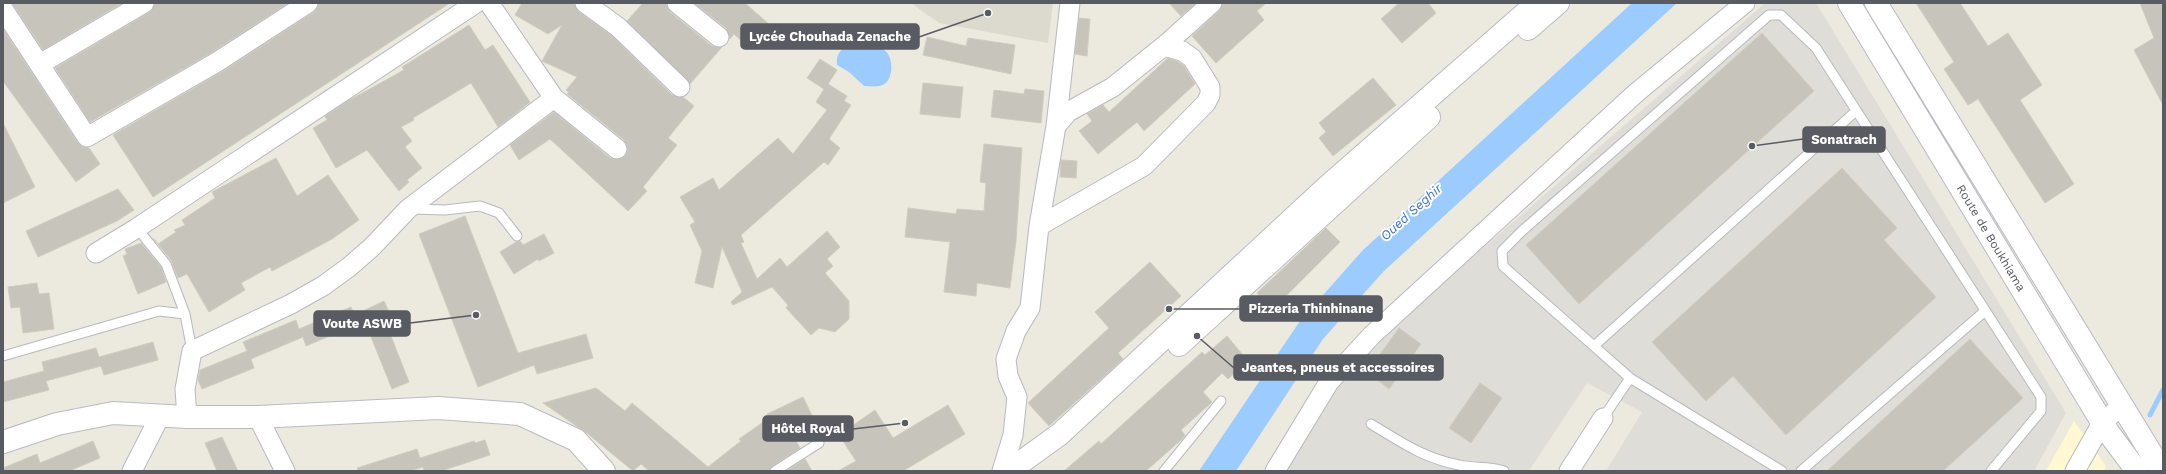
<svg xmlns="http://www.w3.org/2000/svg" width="2166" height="474" viewBox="0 0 2166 474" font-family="'Work Sans',sans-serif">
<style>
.commercial{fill:#fff8d2}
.industrial{fill:#dfddd7}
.education{fill:#dcdace}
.water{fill:#9ccbff}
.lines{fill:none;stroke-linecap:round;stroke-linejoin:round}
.stream{stroke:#9ccbff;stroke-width:5}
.building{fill:#c7c4bc;stroke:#d1ccbe}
.lane-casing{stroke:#b7b9bf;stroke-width:11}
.street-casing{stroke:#b7b9bf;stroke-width:21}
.secondary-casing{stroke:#b8bbc2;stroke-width:24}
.lane{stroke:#fff;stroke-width:9}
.street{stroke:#fff;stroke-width:19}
.secondary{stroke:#fff;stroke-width:22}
.labels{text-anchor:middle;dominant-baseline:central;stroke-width:4;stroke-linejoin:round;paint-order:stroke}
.street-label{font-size:12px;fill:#585b61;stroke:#fff}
.water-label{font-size:13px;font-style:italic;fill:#3d73c5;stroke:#fff}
.leader{fill:none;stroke:#585b61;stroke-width:1.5}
.callout-dot{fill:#585b61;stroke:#fff;stroke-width:1.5}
.callout{fill:#585b61;stroke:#585b61;stroke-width:1.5}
.callout-label{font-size:13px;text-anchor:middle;font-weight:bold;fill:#fff}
</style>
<rect width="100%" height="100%" fill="#eceadf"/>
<path class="commercial" d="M2074,421L2106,466L2104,471H2046Z"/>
<path class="industrial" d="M1765,3H1816L2066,413L2034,471H1606L1642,412L1587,383L1529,471H1286L1329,390L1437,288Z"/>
<path class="education" d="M911,3H1053L1048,43L939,23Z"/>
<path class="water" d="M1632,3H1677L1384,271L1323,339L1236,471H1199L1300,321L1363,250Z
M850,46C858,47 876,46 881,48C895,53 895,83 880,86C875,87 869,86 864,86L849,72L837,65C836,55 840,48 850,46Z"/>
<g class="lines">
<path class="stream" d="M2150,415L2163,390"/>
</g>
<path class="building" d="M12,3H122L43,50Z
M155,3H288L211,53L90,122L55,68L150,12Z
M319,3H450L153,197L113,135L223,71L314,12Z
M522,3H574L579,12L611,35L672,95L683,97L694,106L668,138L677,145L643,187L647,191L628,211L550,139L519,160L510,145L554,112L610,158L621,159L628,150L624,140L567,94L569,92L566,90L577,77L542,61L562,25L548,34L515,15Z
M643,3H666L670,12L712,46L722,47L690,84L627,21Z
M694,3H745L771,26L768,30L773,34L760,48L753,41L748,47L734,34L730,39L726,28Z
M1169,3H1196L1181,16Z
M1223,3H1266L1257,11L1264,20L1216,63L1192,36L1219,11Z
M1399,3H1428L1436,13L1402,43L1381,19Z
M1916,3H1960L1988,46L2008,33L2042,85L2020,100L2074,184L2045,203L1978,99L1968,105L1944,69L1954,62Z
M2140,3H2163V105L2134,50L2154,38Z
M1079,18L1090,19L1087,56L1075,54Z
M469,25L485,50L493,45L530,102L498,127L471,83L413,118L414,120L401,127L412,141L405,147L422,168L407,180L409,182L399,191L367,150L336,168L313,128L327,120L325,116L346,102L404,70L402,67Z
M3,29L78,143L82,147L89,148L100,164L76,182L3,81Z
M1762,33L1814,91L1579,304L1526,245Z
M927,37L966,46L968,38L1015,45L1011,74L923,55Z
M1168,58L1177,61L1184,66L1195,84L1144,131L1137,122L1098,154L1079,131L1092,121L1087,114L1103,105L1109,112Z
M820,59L837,70L828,84L847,96L844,101L851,105L829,139L840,148L828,165L824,162L741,235L744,242L741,243L757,279L780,258L787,267L827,231L840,247L827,259L833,266L825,273L849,301V319L835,332L819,328L811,335L786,308L788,305L772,287L733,305L731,302L742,292L722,247L713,288L695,283L702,251L690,225L695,222L680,197L713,178L719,190L778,138L793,154L827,110L816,102L824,89L807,78Z
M1373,78L1396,105L1333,156L1319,138L1326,132L1319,123Z
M923,83L963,87L960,118L920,114Z
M1025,89L1044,91L1041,123L991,117L994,90L1024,94Z
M3,123L35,187L3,203Z
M984,144L1022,148L1016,241L1010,288L977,283L976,296L944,292L950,242L905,237L908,208L956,214L957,209L984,211L986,183L980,182Z
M276,158L297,196L328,175L359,220L332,239L291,261L272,271L270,267L241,283L245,290L209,312L187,274L178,278L171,260L153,238L158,244L176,232L174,230L185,225L182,220L215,198L212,192Z
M1061,160L1077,161L1076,178L1060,177Z
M1842,168L1897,228L1884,240L1936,297L1786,435L1733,376L1706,401L1652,342Z
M118,189L134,210L117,221L38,257L26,231Z
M465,216L518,353L586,334L593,358L537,374L534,365L478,387L419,234Z
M1326,228L1340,242L1273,309L1257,293Z
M544,234L554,253L539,261L538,259L514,274L500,252L516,242L520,241L523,245Z
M141,243L161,267L166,282L138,294L123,256L127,254L125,249Z
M1150,262L1181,296L1118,353L1123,359L1049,426L1028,403L1109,328L1095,312Z
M37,283L39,294L49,293L54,329L23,333L20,307L11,308L8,287Z
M384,301L394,323L387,326L409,382L392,389L361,312Z
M351,307L358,324L306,346L303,337L251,359L254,368L202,389L198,380L200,370L247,351L243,342L296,320L299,329Z
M1399,328L1421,344L1389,389L1367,372Z
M1227,336L1248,361L1228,379L1222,373L1203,392L1212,402L1181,430L1185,435L1182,439L1146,471H1064L1099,441L1101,444L1202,352L1205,355Z
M1970,339L2023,398L1943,471H1827Z
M153,342L158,360L104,375L101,366L46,381L49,390L3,402V382L44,371L42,362L96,348L99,357Z
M1480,383L1502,398L1471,443L1449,428Z
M596,388L625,411L632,403L708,467L741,441L739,439L769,418L767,414L803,397L819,430L796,441L800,448L772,466L769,471H649L641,464L633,471L588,434L543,403Z
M948,405L965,434L903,471H838L856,461L839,435L875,410L893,438Z
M222,437L238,471H217L205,443Z
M485,440L490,455L441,471H424L423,467L410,471H358L357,468L417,449L420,458L474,441L475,443Z
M93,441L100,458L69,471H3V468L37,454L40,463Z
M805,459L812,471H786Z"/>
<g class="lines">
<g class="lane-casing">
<path id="lane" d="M412,209L445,210L480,206L499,213L517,236
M137,228L166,264L185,314
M1594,346L1856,111
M3,356L159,311L185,314L192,351
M1603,418L1630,378
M1371,424C1401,442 1423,458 1459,465C1476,469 1486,465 1504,471
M775,471L819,443
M1164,471L1221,401
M1782,471L1630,378L1503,266L1502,251L1523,230L1769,15H1781L1816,48L2041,397V411L1991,471
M1801,471L1985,311"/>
</g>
<g class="street-casing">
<path id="street" d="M585,3L618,27L680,87
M677,3L719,37
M3,9L87,137L217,62L308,3
M1164,46L1212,3
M40,64L144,3
M554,98L617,149
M1039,226L1144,166L1206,103L1210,95V87L1192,58L1182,51L1164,46L1113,87L1068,112L1056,126
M96,253L137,228L476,3
M187,417L185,389L192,351L291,304L323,286L349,267L372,247L408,209L554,98L489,3
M258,417L285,471
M132,471L160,416
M1002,471L1013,435L1017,397L1008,376L1006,359L1016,331L1030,308L1039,226L1056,126L1070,3
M1275,471L1329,382L1371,336L1636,93L1745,3
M1569,471L1603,418
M2075,471L2102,423L2121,406"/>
</g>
<g class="secondary-casing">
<path id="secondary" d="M1849,3L2108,432L2137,471
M1876,3L2162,471
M1528,29L1558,3
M1179,345L1429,117
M3,442L57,424L113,413L187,417H258L438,408L520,414L576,440L604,471
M1009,471L1060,434L1329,185L1537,3"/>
</g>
<use href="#lane" class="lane"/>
<use href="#street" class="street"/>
<use href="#secondary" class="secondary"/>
</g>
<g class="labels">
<g class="street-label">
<text transform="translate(1991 238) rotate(59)">Route de Boukhiama</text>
</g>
<g class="water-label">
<text transform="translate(1411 212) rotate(-42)">Oued Seghir</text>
</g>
</g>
<path class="leader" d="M988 13L919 37M1752 146L1803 139M1169 309L1240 309M476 315L410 323M1197 336L1234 368M905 423L853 429"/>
<g class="callout-dot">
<circle cx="988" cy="13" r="4"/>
<circle cx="1752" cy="146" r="4"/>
<circle cx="1169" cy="309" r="4"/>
<circle cx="476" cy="315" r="4"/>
<circle cx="1197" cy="336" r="4"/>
<circle cx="905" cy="423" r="4"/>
</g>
<g class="callout">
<rect x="741" y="24" width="178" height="25" rx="4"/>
<rect x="1803" y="127" width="82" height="25" rx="4"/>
<rect x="1240" y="296" width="142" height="25" rx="4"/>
<rect x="314" y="311" width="96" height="25" rx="4"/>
<rect x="1234" y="355" width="209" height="25" rx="4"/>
<rect x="763" y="416" width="90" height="25" rx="4"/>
</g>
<g class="callout-label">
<text x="830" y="41">Lycée Chouhada Zenache</text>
<text x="1844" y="144">Sonatrach</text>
<text x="1311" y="313">Pizzeria Thinhinane</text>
<text x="362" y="328">Voute ASWB</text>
<text x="1338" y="372">Jeantes, pneus et accessoires</text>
<text x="808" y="433">Hôtel Royal</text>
</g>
<rect width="2166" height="474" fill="none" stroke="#585b61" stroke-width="8"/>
</svg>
